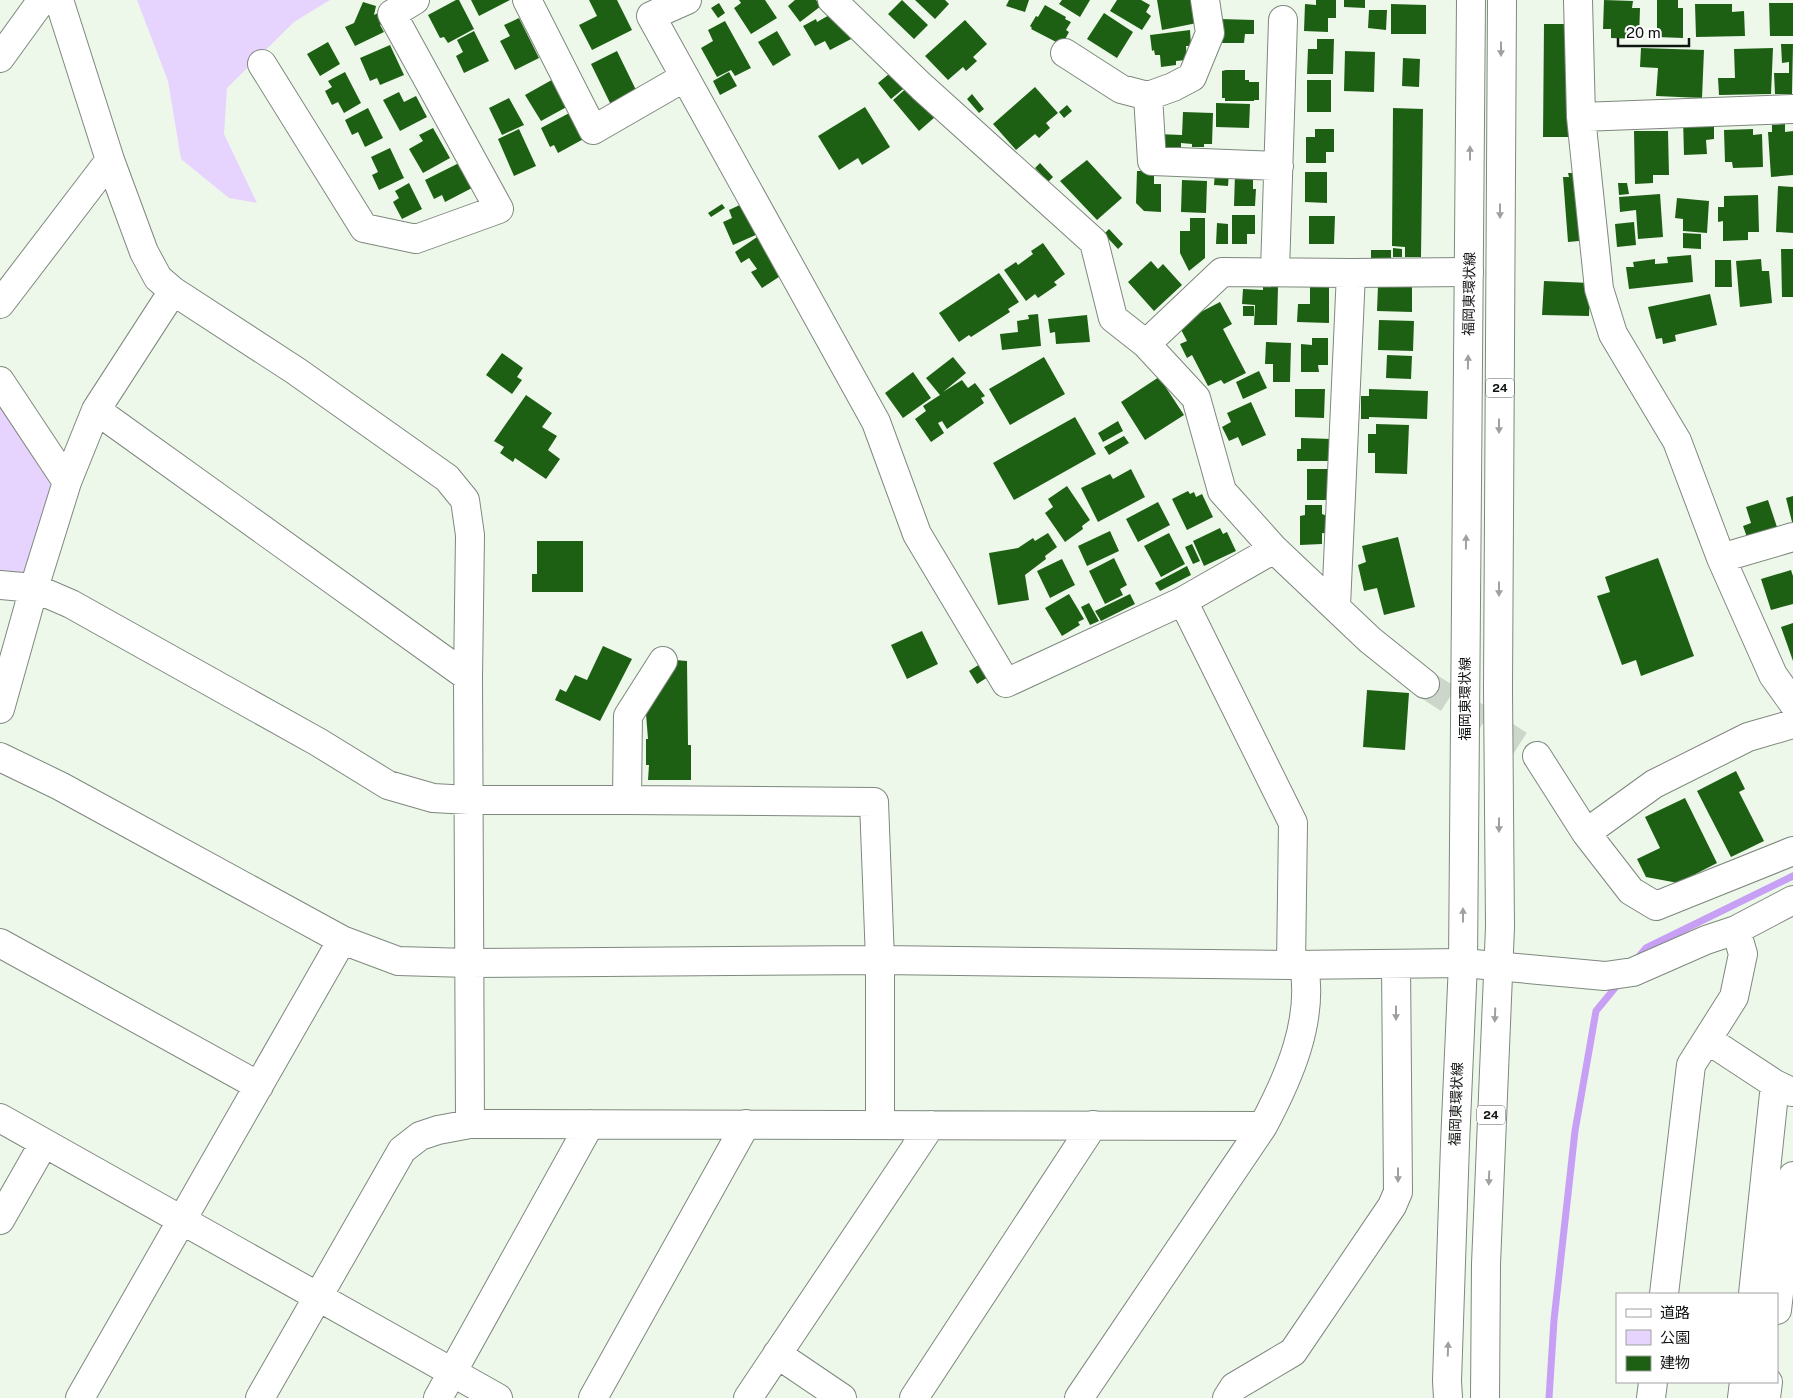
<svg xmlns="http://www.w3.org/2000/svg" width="1793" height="1398" viewBox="0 0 1793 1398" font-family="'Public Sans','Noto Sans JP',sans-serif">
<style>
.green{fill:#e6d3fe}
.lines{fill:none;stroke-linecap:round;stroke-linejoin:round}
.stream{stroke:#c79ff5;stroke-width:7}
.building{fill:#1e6013}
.minor-tunnel{stroke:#ccd6ca;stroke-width:28;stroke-dasharray:28 14;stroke-linecap:butt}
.minor-casing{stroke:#7e887d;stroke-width:30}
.major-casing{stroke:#7e887d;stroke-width:30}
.minor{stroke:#fff;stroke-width:28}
.major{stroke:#fff;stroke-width:28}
.oneway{fill:#9fa19f}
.labels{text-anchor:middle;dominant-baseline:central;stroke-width:5;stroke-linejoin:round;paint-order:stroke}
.shield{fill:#fff;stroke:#585a58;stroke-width:1}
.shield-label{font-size:12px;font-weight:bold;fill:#101410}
.street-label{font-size:14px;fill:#101410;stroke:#fff}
</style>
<rect width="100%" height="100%" fill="#edf8eb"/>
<path class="green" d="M137,0H330L294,22L227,88L224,134L257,203L229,198L181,159L168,81Z
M0,406L53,488L28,579L0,574Z"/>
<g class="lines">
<path class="stream" d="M1636,960L1646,948L1793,876
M1549,1398L1554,1320L1575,1131L1596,1011L1619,983"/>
</g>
<path class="building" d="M456,0H459L474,29L448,43L444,37L440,38L428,15Z
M471,0H510L479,16Z
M589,0H617L632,30L592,50L579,25L597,16Z
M739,0H765L777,18L751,34L734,8L741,3Z
M795,0H816L821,6L800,22L788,6Z
M902,0L928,25L914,39L888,14Z
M915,0H945L949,4L935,19Z
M1009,0H1029L1025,12L1006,6Z
M1062,0H1090L1080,17L1059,4Z
M1117,0H1141L1150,5L1146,12L1151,16L1142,30L1110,11Z
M1157,0H1193L1197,23L1162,30Z
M1316,0H1336V18H1328V32L1304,31L1305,4L1316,5Z
M1344,0H1365V8L1344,7Z
M1604,0L1633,1L1632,8H1640L1639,39L1611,38V29H1603Z
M1657,0H1678V8H1683V38L1657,37Z
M363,2L376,6L374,15L382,11L387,20L380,25L384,32L355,46L345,27L354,23Z
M719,3L725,13L718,18L711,8Z
M1769,3H1793V36H1770Z
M1391,4L1426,5V34H1391Z
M1695,4H1732V12L1744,11L1745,36L1696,37Z
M1045,5L1066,17L1065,19L1071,22L1066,30L1069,32L1062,45L1031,29L1032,28L1030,26L1036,16L1038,17Z
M840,9L855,37L830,50L825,41L815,46L803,26L816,19L817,22Z
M1369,10H1387L1386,30L1368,28Z
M1104,13L1133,32L1117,58L1087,39Z
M519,18L539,58L515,70L500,41L510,36L504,25Z
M1220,19L1254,20V34H1245L1244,43H1219Z
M965,20L987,44L973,57L977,61L966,71L963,67L948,80L925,56Z
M725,21L751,68L735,76L731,70L717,77L701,48L713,41L708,30Z
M1544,24H1564V34H1568L1576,137H1543Z
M1190,30L1191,46H1186L1187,60L1176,61V65L1161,67L1160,55H1155L1154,50L1152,51L1150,35Z
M474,31L489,61L464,73L456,56L463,52L457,40Z
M777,31L791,55L773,66L758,42Z
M1317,39H1334L1333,74H1307L1308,49H1317Z
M328,42L340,64L320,76L307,54Z
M1781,44H1793L1792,94H1775L1774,73H1789V62L1782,63Z
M390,45L404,75L380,85L377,78L370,81L360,58Z
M1641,48L1704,50L1702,98L1656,96L1658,68L1640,67Z
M1773,48L1771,94L1719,95L1718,78H1735L1734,49Z
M617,51L637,92L611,105L591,64Z
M1345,51L1375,52L1374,92L1344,91Z
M1403,58L1420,59L1419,87L1402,86Z
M895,69L908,85L891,99L878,83Z
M1226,70H1245V80H1249V82H1259V100H1254V101H1225V98H1222V71Z
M345,72L361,103L344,113L338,102L332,105L325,91L332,87L328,81Z
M729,72L737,86L720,95L713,81Z
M557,77L572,104L541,121L525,95Z
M1307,80H1331V112H1307Z
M909,86L935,117L919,131L893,100Z
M1035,87L1058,113L1046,123L1050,128L1039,138L1035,134L1016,150L993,124Z
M399,92L404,102L416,96L427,117L400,131L383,100Z
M972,94L984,109L979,113L967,99Z
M509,98L524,125L502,135L489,108Z
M1216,103L1250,104L1249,128L1216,127Z
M1067,105L1072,111L1064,118L1059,112Z
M865,107L890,147L862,165L858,158L839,170L818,136Z
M368,108L383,138L365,147L358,132L352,135L345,120Z
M1393,108L1423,109L1421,257H1405V247L1392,246Z
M575,110L589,136L558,153L554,145L550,147L541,128Z
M1183,112L1213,113L1212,144H1204V147H1192V144L1181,143V151H1157V134L1182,135Z
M1683,118H1714V139L1706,140L1707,154L1684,155Z
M1785,124V132L1793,131V175L1771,177L1768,132H1772V125Z
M433,128L450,158L423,173L409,149L423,141L419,135Z
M519,129L536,166L514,176L498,139Z
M1315,129H1334V152H1326V163H1306V137H1315Z
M1753,129V135L1762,134L1763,167L1733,168L1732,162H1725L1724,130Z
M1634,131H1668L1669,175H1653V183L1635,184Z
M390,148L404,178L379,190L372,175L378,172L371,157Z
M1087,160L1122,198L1097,220L1060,181Z
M459,163L472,188L445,202L442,195L434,199L425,180Z
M1040,163L1053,177L1048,182L1035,168Z
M1137,171H1154V184H1161V212L1144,211L1136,203Z
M1215,172L1229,173L1228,186L1214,185Z
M1305,172H1327V203L1305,202Z
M1568,173H1580L1589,240L1568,242L1563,177H1569Z
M1235,174H1253V189H1256L1255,206H1234Z
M1182,180L1207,181L1206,213L1181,212Z
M409,183L422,209L402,219L393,202L399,198L395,191Z
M1618,183H1627L1629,194L1619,195Z
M1778,186L1793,187V233L1776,232Z
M1660,194L1663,237L1638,239L1636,210L1620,212L1619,197Z
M1758,195L1759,232H1748V240L1723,241V221L1718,222V207H1724V196Z
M1677,198L1709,201L1707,233L1683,231V219L1675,218Z
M744,203L758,234L733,245L723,222L732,218L729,210Z
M722,204L725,208L711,217L708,213Z
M1232,215H1255V234H1247V244H1232Z
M1309,216H1335L1334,244H1309Z
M1190,218H1205V258L1189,271L1180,253V231H1190Z
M1634,222L1636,245L1617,247L1615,224Z
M1217,223L1228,224V244H1216Z
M1109,229L1123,244L1118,249L1104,234Z
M1683,233L1701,234V249L1683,248Z
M760,235L785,273L762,288L751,272L757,269L749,258L741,263L735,252Z
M1043,243L1065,274L1054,282L1057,285L1038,298L1035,294L1026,301L1004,270L1016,262L1018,265L1033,254L1031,251Z
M1393,248L1402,249V257H1393Z
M1781,249H1793V297H1782Z
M1371,250H1391V258H1371Z
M1691,255L1693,282L1629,289L1626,267H1634L1633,262L1655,259V264L1668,263L1667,257Z
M1761,259L1762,271H1769L1772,303L1740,307L1736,261Z
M1715,260H1731L1732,287H1715Z
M1151,261L1158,269L1163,264L1182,285L1154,311L1128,282Z
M999,273L1019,302L1008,309L1010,312L971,337L969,335L959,342L939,313Z
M1544,281L1590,283L1589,316L1542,315Z
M1263,286L1278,287L1277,325H1254L1255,305L1242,304L1243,289L1263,290Z
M1378,286L1412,287V312L1377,311Z
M1310,287H1329V323L1297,322L1298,304H1310Z
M1710,294L1717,325L1675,335L1676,341L1663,344L1662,338L1656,339L1648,307Z
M1220,302L1232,324L1223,329L1246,373L1224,384L1221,380L1208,386L1192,355L1187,358L1180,344L1187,341L1178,324Z
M1243,306H1254V316H1243Z
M1038,314L1041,346L1002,350L1000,334L1018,332L1017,321L1029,319L1028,315Z
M1087,315L1090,342L1056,344L1055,332L1050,333L1048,319Z
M1379,320L1414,321L1413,351L1378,350Z
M1312,338H1328V365H1318L1319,372H1301V344L1312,345Z
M1266,342L1291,343L1290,382H1273V364H1265Z
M502,353L523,368L517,377L522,380L512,394L486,375Z
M1387,355L1412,356L1411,379L1386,378Z
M953,357L966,373L943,392L962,380L968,388L975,383L985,396L981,398L984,403L947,429L942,421L938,423L944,433L931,442L915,419L926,411L923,406L940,395L926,378Z
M1044,357L1065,394L1010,425L989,389Z
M1259,371L1267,388L1243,399L1236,382Z
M913,372L931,398L903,418L885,393Z
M1159,377L1184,415L1145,440L1121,402Z
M1295,389H1325L1324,418L1295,417Z
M1369,389L1428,391L1427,419L1369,417V419H1361V396H1369Z
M526,395L552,413L542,427L557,436L548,450L560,459L546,479L515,458L513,462L500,453L504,447L494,441Z
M1251,402L1266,435L1242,446L1238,437L1229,441L1222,427L1231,422L1227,413Z
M1075,417L1096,454L1014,500L993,463Z
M1118,421L1123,431L1103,442L1098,433Z
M1376,424L1409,425L1407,474L1375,473V453H1368V434H1376Z
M1124,436L1129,443L1109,455L1104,447Z
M1301,438L1332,439V461H1297V449H1301Z
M1131,469L1145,497L1098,522L1081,488L1110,474L1113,479Z
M1307,469H1332V500H1307Z
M1067,486L1090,520L1082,526L1083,529L1065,542L1045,513L1053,507L1048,499Z
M1188,491L1190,494L1194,492L1196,497L1202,494L1213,517L1187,530L1172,499Z
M1793,496V522H1792L1786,498Z
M1768,500L1778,530L1748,540L1743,526L1751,523L1746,507Z
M1158,502L1170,525L1138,542L1126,519Z
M1305,505H1322V514L1330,517V534L1322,533V544L1300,545V516L1305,515Z
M1220,528L1223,534L1227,532L1236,551L1204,566L1193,541Z
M1110,531L1119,551L1087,566L1078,546Z
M1048,533L1057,547L1045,556L1046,559L1025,575L1029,600L998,605L989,553L1018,548L1033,538L1035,541Z
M1169,533L1185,564L1161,577L1144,546Z
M1398,537L1415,607L1384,615L1377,588L1364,591L1358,565L1366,562L1362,546Z
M537,541H583V592H532V574H537Z
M1192,544L1200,561L1193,564L1185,547Z
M1114,558L1127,585L1120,589L1123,595L1105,604L1089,571Z
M1658,558L1694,656L1641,676L1636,660L1622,665L1597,596L1610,592L1605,577Z
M1062,559L1075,585L1050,598L1037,571Z
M1187,566L1191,575L1160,591L1155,583Z
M1791,570L1793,576V604L1771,610L1761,579Z
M1069,594L1084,619L1078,622L1080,625L1062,636L1045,608Z
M1130,594L1135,604L1101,621L1095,611Z
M1089,603L1099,621L1090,625L1081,607Z
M1793,623V661L1781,627Z
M922,631L938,664L907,679L891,645Z
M603,646L632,659L600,721L555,700L560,689L566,692L575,675L587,680Z
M675,660L687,661L688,745H691V780H648L649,765H646V739H648L646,714L643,713Z
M980,664L988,677L977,684L969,671Z
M1367,690L1409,693L1405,750L1363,747Z
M1736,771L1745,789L1739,792L1764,841L1731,857L1697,791Z
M1685,798L1717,863L1678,883L1646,877L1637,859L1660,848L1645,817Z"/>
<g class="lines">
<path class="minor-tunnel" d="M1425,684L1537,756"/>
<g class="minor-casing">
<path id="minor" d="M59,0L110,160L144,252L158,278L173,291L296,371L447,478L465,500L470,535L468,677L470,1124
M527,0L593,130L685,77
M687,0L651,16L876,422L917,534L1006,683L1183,601L1274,549
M832,0L922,87L1094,242L1113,318L1146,344L1196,398L1222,491L1274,549L1370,640L1425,684
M1578,0L1581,117L1599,289L1613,334L1677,441L1721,558L1773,675L1793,703
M1065,53L1121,89L1148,96L1173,87L1192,77L1210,33L1205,0
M0,58L42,0
M262,64L364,228L416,239L499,209L392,14L415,0
M1148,96L1152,161L1279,166
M1581,117L1793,109
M1275,271L1283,20
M0,304L110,160
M1146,344L1222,272L1351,273L1469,272
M0,381L67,482
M96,410L468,677
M1721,558L1793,537
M0,585L34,588L71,604L318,742L388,785L433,798L469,800H627L874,802L880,960V1125
M1183,601L1293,823L1291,965
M1336,606L1351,273
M0,709L34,588L67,482L96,410L173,291
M1537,756L1586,833L1631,891L1656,906L1793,851
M0,757L60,786L342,940L398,961L468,963L880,960L1291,965L1463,963L1605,976L1633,972L1706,940L1736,930L1793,900
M627,800L628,716L663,661
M1586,833L1654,784L1748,737L1793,724
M0,943L259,1086
M1708,1040L1775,1084L1792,1092
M0,1118L498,1398
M0,1220L44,1143
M1664,1294L1691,1065L1734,997L1743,954L1736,930
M1753,1294L1775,1084
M1777,1310L1793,1176
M777,1354L842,1398
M80,1398L342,940
M260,1398L402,1150L420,1136L438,1130L470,1124L1263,1126
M438,1398L590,1124
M593,1398L746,1124
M748,1398L931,1125
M914,1398L1093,1125
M1079,1398L1263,1126C1289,1077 1314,1021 1304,965
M1227,1398L1234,1387L1293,1352L1392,1206L1398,1192L1396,964
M1651,1398L1653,1382
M1742,1398L1744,1382
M1766,1398L1768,1382"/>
</g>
<g class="major-casing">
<path id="major" d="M1448,1398L1447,1381L1455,1144L1463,963L1471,0
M1485,1398L1486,1264L1500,927L1498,689L1502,0"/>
</g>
<use href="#minor" class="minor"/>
<use href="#major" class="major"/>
</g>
<defs><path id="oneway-solid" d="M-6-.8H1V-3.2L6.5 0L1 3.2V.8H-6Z" transform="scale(1.25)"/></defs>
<g class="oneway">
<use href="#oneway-solid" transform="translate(1501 49) rotate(90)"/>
<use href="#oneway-solid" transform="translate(1470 153) rotate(-90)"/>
<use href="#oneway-solid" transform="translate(1500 211) rotate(90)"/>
<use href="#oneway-solid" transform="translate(1468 362) rotate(-89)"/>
<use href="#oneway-solid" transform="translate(1499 426) rotate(90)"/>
<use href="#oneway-solid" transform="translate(1466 542) rotate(-89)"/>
<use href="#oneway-solid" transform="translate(1499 589) rotate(90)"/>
<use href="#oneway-solid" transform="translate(1499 825) rotate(90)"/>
<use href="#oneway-solid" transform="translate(1463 915) rotate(-90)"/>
<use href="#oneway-solid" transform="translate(1396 1013) rotate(90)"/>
<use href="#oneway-solid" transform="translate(1495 1015) rotate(92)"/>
<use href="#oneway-solid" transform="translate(1398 1175) rotate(90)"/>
<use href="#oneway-solid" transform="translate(1489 1178) rotate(92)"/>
<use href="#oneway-solid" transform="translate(1448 1349) rotate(-88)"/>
</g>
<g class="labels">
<g class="shield">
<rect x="1486" y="378.5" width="28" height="19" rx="4"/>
<rect x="1477" y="1105.5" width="28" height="19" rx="4"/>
</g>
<g class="shield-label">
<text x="1500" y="388">24</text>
<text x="1491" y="1115">24</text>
</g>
<g class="street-label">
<text transform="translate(1469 294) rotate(-89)">福岡東環状線</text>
<text transform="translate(1465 699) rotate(-90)">福岡東環状線</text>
<text transform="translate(1456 1104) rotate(-88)">福岡東環状線</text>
</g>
</g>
<rect x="1616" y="1293" width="162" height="90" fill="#ffffff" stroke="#9fa19f"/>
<rect x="1626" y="1309" width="25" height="8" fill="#ffffff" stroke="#9fa19f"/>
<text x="1660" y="1318" font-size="15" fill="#101410">道路</text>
<rect x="1626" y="1330" width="25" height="15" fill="#e6d3fe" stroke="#9fa19f"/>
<text x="1660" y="1343" font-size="15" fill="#101410">公園</text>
<rect x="1626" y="1356" width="25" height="15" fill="#1e6013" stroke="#9fa19f"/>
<text x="1660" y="1368" font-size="15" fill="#101410">建物</text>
<path d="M1618 38v8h71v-8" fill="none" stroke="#101410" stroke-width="2.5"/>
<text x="1626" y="38" font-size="15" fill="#101410" stroke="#ffffff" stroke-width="4" paint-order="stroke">20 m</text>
</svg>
